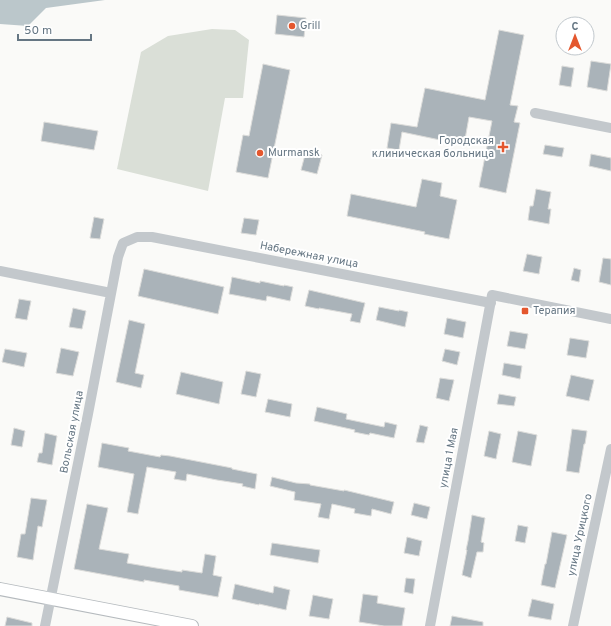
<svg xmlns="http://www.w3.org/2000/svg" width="611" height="626" viewBox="0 0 611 626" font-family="Overpass,sans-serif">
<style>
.green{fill:#dadfd7}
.water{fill:#bbc7cb}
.building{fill:#aab3b9;stroke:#dcdcda}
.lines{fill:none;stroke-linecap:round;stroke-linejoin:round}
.major-casing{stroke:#b5babe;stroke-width:14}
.minor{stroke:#c3c8cc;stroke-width:10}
.major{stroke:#fff;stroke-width:12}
.poi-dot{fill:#e4572e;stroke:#fff;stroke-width:1.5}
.labels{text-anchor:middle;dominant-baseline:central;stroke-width:4;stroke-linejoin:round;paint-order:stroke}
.poi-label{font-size:11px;fill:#657683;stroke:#fff;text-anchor:start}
.street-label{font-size:11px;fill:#657683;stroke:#fff}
</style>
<rect width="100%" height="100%" fill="#fafaf8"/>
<path class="green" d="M212,29L235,30L249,40L243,98H225L208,191L117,169L141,52L168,36Z"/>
<path class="water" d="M0,0H105L46,8L28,26L0,24Z"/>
<path class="building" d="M277,15L306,18L304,37L275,34Z
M499,30L524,35L510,105L518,106L514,122L520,123L506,193L479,187L492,121L469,117L464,145L402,132L399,150L387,148L391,123L417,127L425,88L485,100Z
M591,61L611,64L607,91L587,87Z
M263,64L290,70L268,178L236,172L243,135L249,136Z
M562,66L574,68L571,87L559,85Z
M44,122L98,131L94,150L41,141Z
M545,145L564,148L562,157L543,154Z
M306,151L322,155L317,174L301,170Z
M591,154L611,158V171L589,166Z
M422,179L442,183L440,196L457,200L449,239L424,234L425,232L347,216L351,194L416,207Z
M536,189L551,192L548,209H551L549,224L528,220L530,206H533Z
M94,217L104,219L100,239L90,238Z
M244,218L259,220L256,235L241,233Z
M527,254L542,257L539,274L523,271Z
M603,258L611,259V285L599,282Z
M574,268L581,270L579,282L571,280Z
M144,269L224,287L218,314L138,296Z
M232,277L260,283V281L284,286V285L293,287L290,301L267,296L266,301L229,294Z
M309,290L365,303L360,323L350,321L352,314L319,308V309L305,306Z
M19,299L31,301L27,320L15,318Z
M379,307L399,311V310L408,312L405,327L376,320Z
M73,308L86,311L82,329L69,327Z
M447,318L466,322L463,338L444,334Z
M129,320L145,324L135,373L144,375L141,388L116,382Z
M510,331L528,334L525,349L507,346Z
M570,338L589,341L586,358L567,355Z
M61,348L79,352L73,376L56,373Z
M5,349L27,353L24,367L2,362Z
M445,349L460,352L457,365L442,361Z
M504,363L522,366L520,379L502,375Z
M246,371L261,374L256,397L241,394Z
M181,372L223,382L219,404L176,394Z
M571,375L594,380L589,401L566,396Z
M440,378L454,380L449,401L436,398Z
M499,394L516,397L514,406L497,404Z
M268,399L292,404L290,417L265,412Z
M317,407L347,414L346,419L384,427L385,422L397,425L394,438L370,433L369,435L354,432L355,430L314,421Z
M420,425L428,427L424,443L416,442Z
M14,428L25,431L22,447L11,445Z
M572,429L587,431L585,444H584L579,473L566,471Z
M489,431L501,434L496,459L484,456Z
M518,431L537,435L531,466L512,462Z
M45,433L57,436L52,465L37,462L39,453H42Z
M102,443L129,448L128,451L160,457L161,455L170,456L232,468V469L257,474L255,489L242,486L243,484L217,480L187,474L186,481L174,479L176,472L147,467L138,514L127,512L134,474L98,467Z
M272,477L296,483L310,484V485L344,491V490L394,502L391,514L372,509L371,516L354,513L355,509L332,504L329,519L318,517L321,504L294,500L295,492L270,486Z
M31,498L47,500L42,527L38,526L33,560L17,557L21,534H25Z
M414,503L430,507L427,519L411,515Z
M87,504L108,508L99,549L129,554L127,563L156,568L182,572V570L202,573L205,554L216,556L213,575L222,577L218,597L179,590V586L144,580V582L74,569Z
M472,515L485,518L481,542L484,543L483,552H477L471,578L462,575L467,550H466L468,541Z
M518,525L528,527L525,543L515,541Z
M552,532L567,535L555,588L541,585L545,564H546Z
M407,537L422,541L419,556L404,553Z
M272,543L320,550L318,563L270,555Z
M406,578L415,579L413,594L404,592Z
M235,584L273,593L274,586L290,590L286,610L259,604V605L232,599Z
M363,594L378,596L377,603L405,608L402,626H384L359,622Z
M313,595L333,599L329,619L309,616Z
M532,599L554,604L551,620L528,616Z
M452,616L483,622V626H450Z
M7,617L32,623V626H5Z"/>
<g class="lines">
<g class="major-casing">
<path id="major" d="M0,589L192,626"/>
</g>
<path class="minor" d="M535,113L611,128
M0,271L111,293
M45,626L88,414L118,257L123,243L137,237H152L491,303
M430,626L492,295L611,319
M573,626L611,449"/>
<use href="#major" class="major"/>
</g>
<g class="poi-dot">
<circle cx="292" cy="26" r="4"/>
<path d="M501 141h4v4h4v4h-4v4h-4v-4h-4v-4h4z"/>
<circle cx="260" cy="153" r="4"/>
<rect x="521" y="307" width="8" height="8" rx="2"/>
</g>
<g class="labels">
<g class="poi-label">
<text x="300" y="26">Grill</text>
<text x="494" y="141" text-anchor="end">Городская<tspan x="494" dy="13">клиническая больница</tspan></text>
<text x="268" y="153">Murmansk</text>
<text x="533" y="311">Терапия</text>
</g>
<g class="street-label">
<text transform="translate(309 255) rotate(11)">Набережная улица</text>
<text transform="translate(72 432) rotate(-79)">Вольская улица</text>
<text transform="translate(449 458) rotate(-79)">улица 1 Мая</text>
<text transform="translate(580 535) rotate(-78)">улица Урицкого</text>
</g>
</g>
<g transform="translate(575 36)"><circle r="19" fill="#ffffff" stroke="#c1c8cd"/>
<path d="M0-3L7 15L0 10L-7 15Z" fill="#e4572e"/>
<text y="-6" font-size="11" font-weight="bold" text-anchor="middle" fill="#657683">С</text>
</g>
<path d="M18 34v6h73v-6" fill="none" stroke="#657683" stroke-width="2"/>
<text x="24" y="34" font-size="12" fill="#657683" stroke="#ffffff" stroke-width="3" paint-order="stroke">50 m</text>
</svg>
